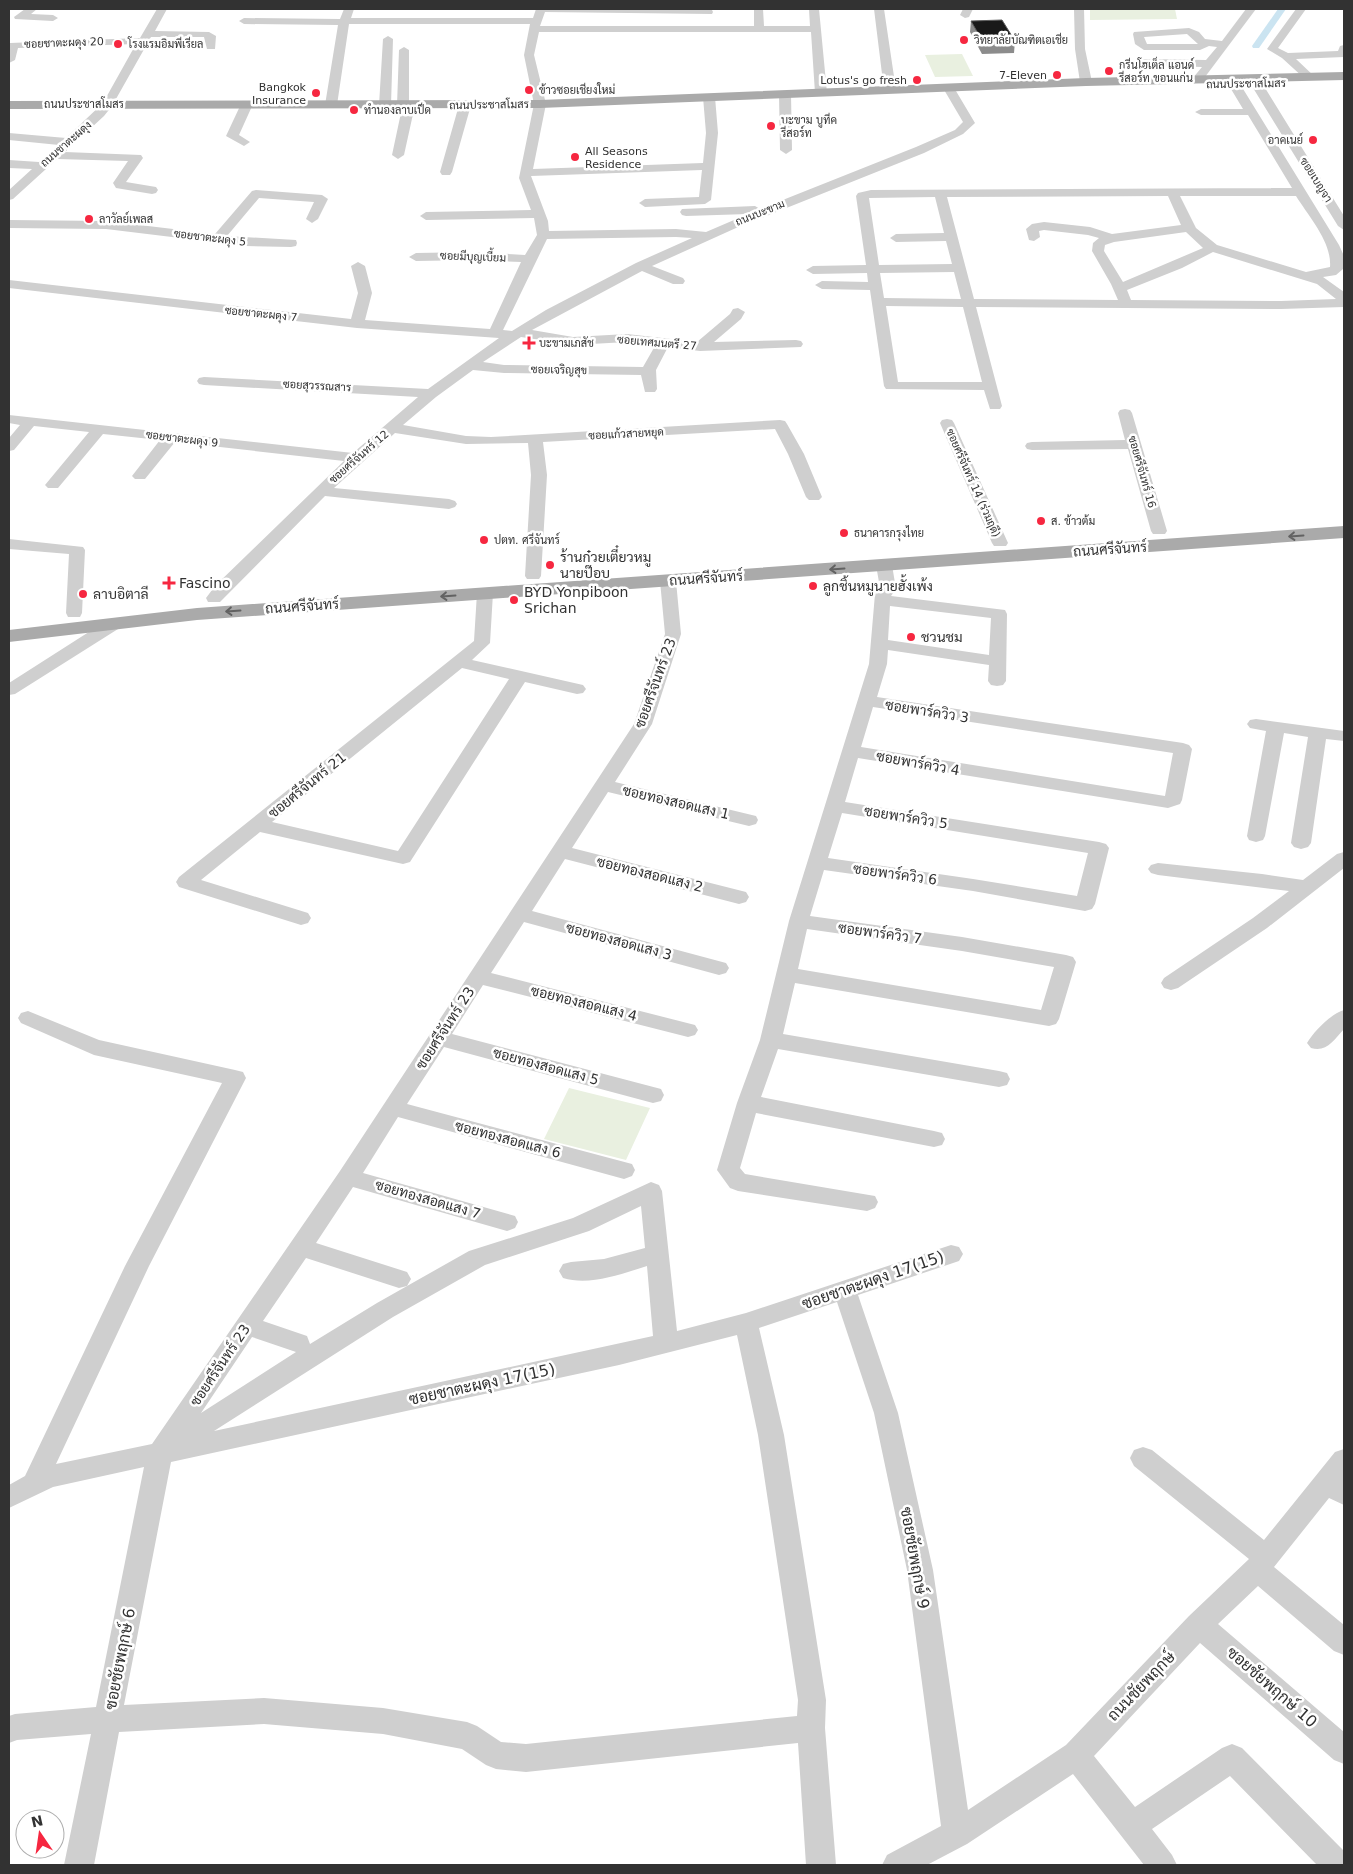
<svg xmlns="http://www.w3.org/2000/svg" width="1353" height="1874" viewBox="0 0 1353 1874" font-family="'DejaVu Sans',Sarabun,sans-serif">
<style>
.green{fill:#e9f0e0}
.lines{fill:none;stroke-linecap:round;stroke-linejoin:round}
.canal{fill:#cbe4f1;fill-rule:evenodd}
.minor{fill:#cfcfcf;fill-rule:evenodd}
.major{fill:#aaa;fill-rule:evenodd}
.wall{fill:#8c8c8c}
.building{fill:#191919;stroke:#5e5e5e}
.oneway{stroke:#626262}
.poi-dot{fill:#f62740;stroke:#fff;stroke-width:2}
.labels{text-anchor:middle;dominant-baseline:central;stroke-width:5;stroke-linejoin:round;paint-order:stroke}
.far-poi-label{font-size:11px;fill:#323232;stroke:#fff;text-anchor:start}
.far-street-label{font-size:11px;fill:#323232;stroke:#fff}
.street-label{font-size:14px;fill:#323232;stroke:#fff}
.poi-label{font-size:14px;fill:#323232;stroke:#fff;text-anchor:start}
.near-street-label{font-size:16px;fill:#323232;stroke:#fff}
</style>
<rect width="100%" height="100%" fill="#fff"/>
<path class="green" d="M1090,9H1175L1177,19L1090,20Z
M962,54L973,76L935,77L925,55Z
M569,1088L650,1108L626,1160L544,1139Z"/>
<g class="lines">
<path class="canal" d="M1278,9H1286L1259,48H1253L1252,46Z"/>
<path class="minor" d="M25,9H37L31,14L53,15L58,18L53,21L15,19L14,17Z
M157,9H167L155,31L209,32L216,36L215,49H207L204,37H151L112,106L104,116L65,152L141,155L143,158L126,182L156,187L158,190L156,193L152,194L116,188L113,183L128,161L57,159L13,199L9,200V190L32,169L9,168V160L39,162L59,145L9,140V133L66,138L103,103L136,44L18,48L15,60L9,63L10,43L140,38Z
M344,9H354L351,18H533L536,9H708L712,10L713,12L712,14L545,12L540,26H754V10L763,9L764,26H810L809,9H819L827,93L821,96L815,93L811,32H539L534,55L546,104L533,169L703,163L706,133L703,97L709,94L715,97L718,133L711,200L705,204L645,207L639,203L645,199L699,197L702,170L531,176L548,221L549,231L676,229L706,232L748,214L686,216L682,215L680,212L682,209L755,206L760,209L916,147L955,130L963,122L943,88L945,86H953L975,123L963,134L924,153L736,228L652,266L683,278L685,281L683,284H673L642,271L532,330L573,337L627,334L697,342L730,314L733,309L738,308L745,312L741,319L714,342L796,340L801,341L803,344L801,347L700,351L668,347L656,370L657,389L655,392H645L641,375L504,373L473,370L436,397L403,425L466,436L491,437L780,420L785,421L787,424L804,454L822,497L819,500H809L806,497L788,454L775,429L543,442L547,475L541,576L539,579H527L525,576L531,475L528,443L466,444L395,433L334,488L449,499L455,501L457,504L455,507L449,509L325,496L220,602H208L206,598L215,586L344,461L175,442L145,479H135L132,476L160,440L103,434L58,488H48L45,485L89,432L34,426L14,450L9,451V438L20,425L9,423V415L353,453L418,397L204,385L199,384L197,381L199,378L204,377L428,389L499,338L357,328L9,288V280L351,319L358,293L351,266L358,262L365,266L372,293L365,320L490,329L521,262L475,260L416,261L409,257L416,253L475,252L525,255L537,235L534,218L426,220L420,216L426,212L531,210L519,178L534,104L524,55L530,24H349L337,105L331,108L325,105L338,25L244,24L239,21L244,18L340,19ZM676,237L692,238L636,263L546,310L512,331L503,330L547,239ZM521,337L573,345L627,342L655,346L643,367L504,365L483,362Z
M874,9H884L896,90L890,93L884,90Z
M963,9H973L969,17L965,18L960,15Z
M1074,9H1084L1085,49L1092,82L1086,85L1080,82L1075,49Z
M1246,9H1256L1202,81H1194L1192,79L1202,67L1144,65L1138,62L1144,59L1206,60L1217,47L1209,46L1200,50H1144L1135,44L1133,34L1134,32L1189,28L1199,32L1205,39L1222,41ZM1187,34L1198,44H1147L1144,37Z
M1296,9H1306L1278,48L1288,53L1338,51L1340,46L1344,45V57L1296,59L1315,77L1309,80L1305,79L1282,58L1267,49Z
M388,36L393,39L391,105L385,108L379,105L383,39Z
M404,47L409,50V102L415,105L404,155L398,159L392,155L402,108L397,105L399,50Z
M1256,80L1262,83L1344,216V230L1338,226L1250,83Z
M1234,81L1240,84L1339,245L1344,256L1343,269L1336,275L1323,277L1344,292V307L1281,309L976,307L1002,406L1000,409H990L984,390L886,389L884,386L870,290L822,289L815,285L822,281L868,282L867,273L813,274L806,270L813,266L866,265L856,196L858,193L871,190L1292,188L1248,115H1201L1195,112L1201,109H1243L1228,84ZM1168,196L1181,225L1112,234L1090,227L1044,222L1032,224L1026,229L1029,240L1034,241L1040,237L1039,231L1044,230L1088,235L1099,238L1093,243L1092,251L1111,284L1118,300L974,299L947,197ZM1180,196H1296C1309,217 1332,242 1330,267L1306,272L1217,245L1196,228ZM935,197L944,233L896,234L890,238L896,242L946,241L952,264L879,265L869,198ZM1186,232L1203,248L1123,282L1104,251L1105,245L1114,242ZM1213,252L1317,284L1336,299L1281,301L1131,300L1127,290L1182,268ZM954,272L961,299L884,298L880,273ZM886,306L963,307L982,382H898Z
M785,91L791,94L792,150L786,154L780,150L779,94Z
M247,101L253,104L239,135L250,142L244,146L226,136L241,104Z
M465,102L471,105L452,172L450,175H442L440,172L459,105Z
M256,190L322,195L328,199L318,219L312,223L306,219L314,202L259,198L227,236L296,240L297,243L296,246L291,247L246,246L106,229L9,228V220L106,221L215,234L252,191Z
M1125,409L1130,410L1132,413L1167,531L1165,534H1153L1151,531L1128,449L1032,450L1027,449L1025,446L1027,443L1032,442L1125,440L1118,413L1120,410Z
M947,419L952,420L954,423L1008,543L1006,546H994L992,543L940,423L942,420Z
M9,539L83,547L85,550L82,613L80,617H68L66,613L69,554L9,549Z
M884,560L890,562L892,565L896,589L891,596L1005,610L1007,614L1006,681L1003,685L997,686L991,685L988,681L989,665L888,650L887,664L877,697L1183,743L1189,745L1192,749L1182,800L1180,804L1168,808L858,758L845,802L1099,842L1106,844L1109,848L1095,904L1092,909L1085,911L973,891L824,870L810,916L962,937L1066,955L1073,957L1076,962L1059,1019L1056,1024L1049,1026L795,983L783,1034L999,1071L1007,1073L1010,1079L1007,1085L999,1087L778,1049L761,1097L934,1131L942,1133L945,1139L942,1145L934,1147L756,1113L740,1168L745,1174L875,1196L878,1202L875,1208L867,1211L738,1191L730,1188L717,1170L737,1103L760,1040L789,921L869,664L875,594L880,588L876,565L878,562ZM890,606L991,618L989,655L888,640ZM873,707L1173,753L1165,796L861,747ZM842,813L1088,853L1077,896L973,879L828,858ZM807,929L962,951L1054,967L1041,1010L798,969Z
M668,576L674,578L676,581L681,634L652,724L615,782L756,816L758,820L756,824L749,826L608,792L572,848L746,892L749,897L746,902L739,904L565,859L532,911L726,963L729,968L726,973L719,975L524,922L491,973L695,1025L698,1030L695,1035L688,1037L483,985L452,1034L661,1089L664,1095L661,1101L653,1103L444,1047L407,1104L632,1164L635,1170L632,1176L624,1179L398,1117L363,1173L515,1216L518,1222L515,1228L507,1231L353,1187L316,1243L407,1272L411,1279L407,1286L399,1288L306,1258L263,1321L307,1336L310,1344L377,1303L469,1251L573,1218L651,1182L659,1185L662,1191L677,1331L746,1313L951,1245L959,1247L963,1254L959,1261L858,1295L898,1413L933,1570L968,1810L1066,1745L1189,1616L1249,1559L1134,1466L1130,1458L1134,1450L1143,1447L1152,1450L1264,1540L1335,1452L1344,1449V1505L1329,1498L1274,1567L1344,1625V1655L1334,1651L1258,1586L1218,1624L1344,1732V1764L1334,1760L1200,1643L1094,1756L1135,1807L1222,1748L1232,1744L1242,1748L1344,1851V1865H1317L1230,1776L1152,1829L1172,1855L1177,1865H1144L1073,1774L967,1844L927,1865H882L887,1855L941,1826L907,1570L874,1413L837,1302L759,1328L784,1435L826,1700L825,1728L836,1865H806L798,1743L526,1772L496,1769L486,1765L462,1749L383,1734L264,1724L119,1732L94,1865H64L91,1734L17,1740L9,1743V1716L15,1714L96,1707L144,1467L53,1487L9,1508V1485L25,1476L125,1266L222,1083L94,1055L21,1023L18,1018L21,1013L28,1011L99,1040L235,1070L243,1072L246,1078L149,1266L56,1464L152,1444L340,1171L634,724L665,634L660,581L662,578ZM641,1206L645,1248L604,1259L571,1262L563,1264L559,1271L563,1278C590,1286 621,1274 647,1266L653,1336L214,1431L393,1317L485,1265L589,1231ZM737,1335L758,1435L798,1700L797,1716L526,1744L501,1742L477,1726L467,1722L383,1708L264,1698L124,1705L171,1462L619,1365ZM252,1337L296,1352L201,1413Z
M485,588L491,590L493,593L490,643L472,660L583,685L586,689L583,693L577,694L525,682L410,862L403,864L260,832L201,880L308,913L311,918L308,923L301,925L179,887L176,882L179,877L474,641L477,593L479,590ZM462,668L509,679L398,851L272,822Z
M112,620L118,621L120,625L118,629L15,694L9,695V683L106,621Z
M1256,719L1344,731V741L1326,739L1311,843L1308,847L1301,849L1294,847L1291,843L1308,737L1284,733L1265,836L1263,840L1256,842L1249,840L1247,836L1266,731L1250,728L1247,724L1250,720Z
M1344,852V868L1267,928L1178,988L1171,990L1164,988L1161,983L1164,978L1253,918L1289,891L1158,875L1151,873L1148,869L1151,865L1158,863L1262,874L1303,880L1337,854Z
M1344,1010V1029C1334,1040 1326,1053 1311,1048L1307,1043C1314,1031 1331,1014 1344,1010Z"/>
<path class="major" d="M1344,72V80L1086,86L540,108L9,109V101L540,100L1086,78Z
M1344,526V538L197,620L9,642V630L197,608Z"/>
</g>
<path class="wall" d="M971,21L1015,41L1014,53L982,54L970,32Z"/>
<path class="building" d="M1002,20L1015,41L983,42L971,21Z"/>
<defs><path id="oneway-shaft" d="M-6 0H5M1.5-3L5.5 0L1.5 3" fill="none" stroke-width="1.6" stroke-linecap="round" stroke-linejoin="round" transform="scale(1.25)"/></defs>
<g class="oneway">
<use href="#oneway-shaft" transform="translate(1296 536) rotate(176)"/>
<use href="#oneway-shaft" transform="translate(837 569) rotate(176)"/>
<use href="#oneway-shaft" transform="translate(448 596) rotate(176)"/>
<use href="#oneway-shaft" transform="translate(233 611) rotate(176)"/>
</g>
<g class="poi-dot">
<circle cx="964" cy="40" r="5"/>
<circle cx="118" cy="44" r="5"/>
<circle cx="1109" cy="71" r="5"/>
<circle cx="1057" cy="75" r="5"/>
<circle cx="917" cy="80" r="5"/>
<circle cx="529" cy="90" r="5"/>
<circle cx="316" cy="93" r="5"/>
<circle cx="354" cy="110" r="5"/>
<circle cx="771" cy="126" r="5"/>
<circle cx="1313" cy="140" r="5"/>
<circle cx="575" cy="157" r="5"/>
<circle cx="89" cy="219" r="5"/>
<path d="M526.5 335.5h5v5h5v5h-5v5h-5v-5h-5v-5h5z"/>
<circle cx="1041" cy="521" r="5"/>
<circle cx="844" cy="533" r="5"/>
<circle cx="484" cy="540" r="5"/>
<circle cx="550" cy="565" r="5"/>
<path d="M166.5 575.5h5v5h5v5h-5v5h-5v-5h-5v-5h5z"/>
<circle cx="813" cy="586" r="5"/>
<circle cx="83" cy="594" r="5"/>
<circle cx="514" cy="600" r="5"/>
<circle cx="911" cy="637" r="5"/>
</g>
<g class="labels">
<g class="far-poi-label">
<text x="974" y="40">วิทยาลัยบัณฑิตเอเชีย</text>
<text x="128" y="44">โรงแรมอิมพีเรียล</text>
<text x="1119" y="65">กรีนโฮเต็ล แอนด์<tspan x="1119" dy="13">รีสอร์ท ขอนแก่น</tspan></text>
<text x="1047" y="75" text-anchor="end">7-Eleven</text>
<text x="907" y="80" text-anchor="end">Lotus's go fresh</text>
<text x="306" y="87" text-anchor="end">Bangkok<tspan x="306" dy="13">Insurance</tspan></text>
<text x="539" y="90">ข้าวซอยเชียงใหม่</text>
<text x="364" y="110">ทำนองลาบเป็ด</text>
<text x="781" y="120">บะขาม บูทีค<tspan x="781" dy="13">รีสอร์ท</tspan></text>
<text x="1303" y="140" text-anchor="end">อาคเนย์</text>
<text x="585" y="151">All Seasons<tspan x="585" dy="13">Residence</tspan></text>
<text x="99" y="219">ลาวัลย์เพลส</text>
<text x="539" y="343">บะขามเภสัช</text>
<text x="1051" y="521">ส. ข้าวต้ม</text>
<text x="854" y="533">ธนาคารกรุงไทย</text>
<text x="494" y="540">ปตท. ศรีจันทร์</text>
</g>
<g class="far-street-label">
<text transform="translate(64 43) rotate(-2)">ซอยชาตะผดุง 20</text>
<text transform="translate(1246 84) rotate(-1)">ถนนประชาสโมสร</text>
<text x="84" y="104">ถนนประชาสโมสร</text>
<text transform="translate(489 105) rotate(-1)">ถนนประชาสโมสร</text>
<text transform="translate(66 144) rotate(-41)">ถนนชาตะผดุง</text>
<text transform="translate(1316 180) rotate(58)">ซอยเบญจา</text>
<text transform="translate(760 213) rotate(-22)">ถนนบะขาม</text>
<text transform="translate(210 238) rotate(7)">ซอยชาตะผดุง 5</text>
<text transform="translate(473 257) rotate(2)">ซอยมีบุญเบี้ยม</text>
<text transform="translate(261 314) rotate(6)">ซอยชาตะผดุง 7</text>
<text transform="translate(657 343) rotate(5)">ซอยเทศมนตรี 27</text>
<text transform="translate(559 370) rotate(1)">ซอยเจริญสุข</text>
<text transform="translate(317 386) rotate(3)">ซอยสุวรรณสาร</text>
<text transform="translate(626 434) rotate(-3)">ซอยแก้วสายหยุด</text>
<text transform="translate(182 439) rotate(7)">ซอยชาตะผดุง 9</text>
<text transform="translate(359 457) rotate(-41)">ซอยศรีจันทร์ 12</text>
<text transform="translate(1142 472) rotate(74)">ซอยศรีจันทร์ 16</text>
<text transform="translate(973 483) rotate(66)">ซอยศรีจันทร์ 14 (ร่วมฤดี)</text>
</g>
<g class="street-label">
<text transform="translate(1110 549) rotate(-4)">ถนนศรีจันทร์</text>
<text transform="translate(706 578) rotate(-4)">ถนนศรีจันทร์</text>
<text transform="translate(302 606) rotate(-4)">ถนนศรีจันทร์</text>
<text transform="translate(655 683) rotate(-70)">ซอยศรีจันทร์ 23</text>
<text transform="translate(927 711) rotate(9)">ซอยพาร์ควิว 3</text>
<text transform="translate(918 763) rotate(10)">ซอยพาร์ควิว 4</text>
<text transform="translate(307 785) rotate(-39)">ซอยศรีจันทร์ 21</text>
<text transform="translate(676 802) rotate(13)">ซอยทองสอดแสง 1</text>
<text transform="translate(906 817) rotate(9)">ซอยพาร์ควิว 5</text>
<text transform="translate(650 874) rotate(14)">ซอยทองสอดแสง 2</text>
<text transform="translate(895 874) rotate(8)">ซอยพาร์ควิว 6</text>
<text transform="translate(880 933) rotate(8)">ซอยพาร์ควิว 7</text>
<text transform="translate(619 941) rotate(15)">ซอยทองสอดแสง 3</text>
<text transform="translate(584 1003) rotate(14)">ซอยทองสอดแสง 4</text>
<text transform="translate(445 1028) rotate(-57)">ซอยศรีจันทร์ 23</text>
<text transform="translate(546 1066) rotate(15)">ซอยทองสอดแสง 5</text>
<text transform="translate(508 1139) rotate(15)">ซอยทองสอดแสง 6</text>
<text transform="translate(428 1199) rotate(16)">ซอยทองสอดแสง 7</text>
<text transform="translate(220 1365) rotate(-56)">ซอยศรีจันทร์ 23</text>
</g>
<g class="poi-label">
<text x="560" y="557">ร้านก๋วยเตี๋ยวหมู<tspan x="560" dy="16">นายป๊อบ</tspan></text>
<text x="179" y="583">Fascino</text>
<text x="823" y="586">ลูกชิ้นหมูนายฮั้งเพ้ง</text>
<text x="524" y="592">BYD Yonpiboon<tspan x="524" dy="16">Srichan</tspan></text>
<text x="93" y="594">ลาบอิตาลี</text>
<text x="921" y="637">ชวนชม</text>
</g>
<g class="near-street-label">
<text transform="translate(873 1280) rotate(-19)">ซอยชาตะผดุง 17(15)</text>
<text transform="translate(482 1384) rotate(-12)">ซอยชาตะผดุง 17(15)</text>
<text transform="translate(915 1558) rotate(80)">ซอยชัยพฤกษ์ 9</text>
<text transform="translate(120 1659) rotate(-79)">ซอยชัยพฤกษ์ 6</text>
<text transform="translate(1141 1686) rotate(-46)">ถนนชัยพฤกษ์</text>
<text transform="translate(1272 1687) rotate(41)">ซอยชัยพฤกษ์ 10</text>
</g>
</g>
<rect width="1353" height="1874" fill="none" stroke="#323232" stroke-width="20"/>
<g transform="translate(40 1834) rotate(347)"><circle r="24" fill="#ffffff" stroke="#adadad"/>
<path d="M0-4L9 19L0 12L-9 19Z" fill="#f62740"/>
<text y="-8" font-size="14" font-weight="bold" text-anchor="middle" fill="#323232">N</text>
</g>
</svg>
